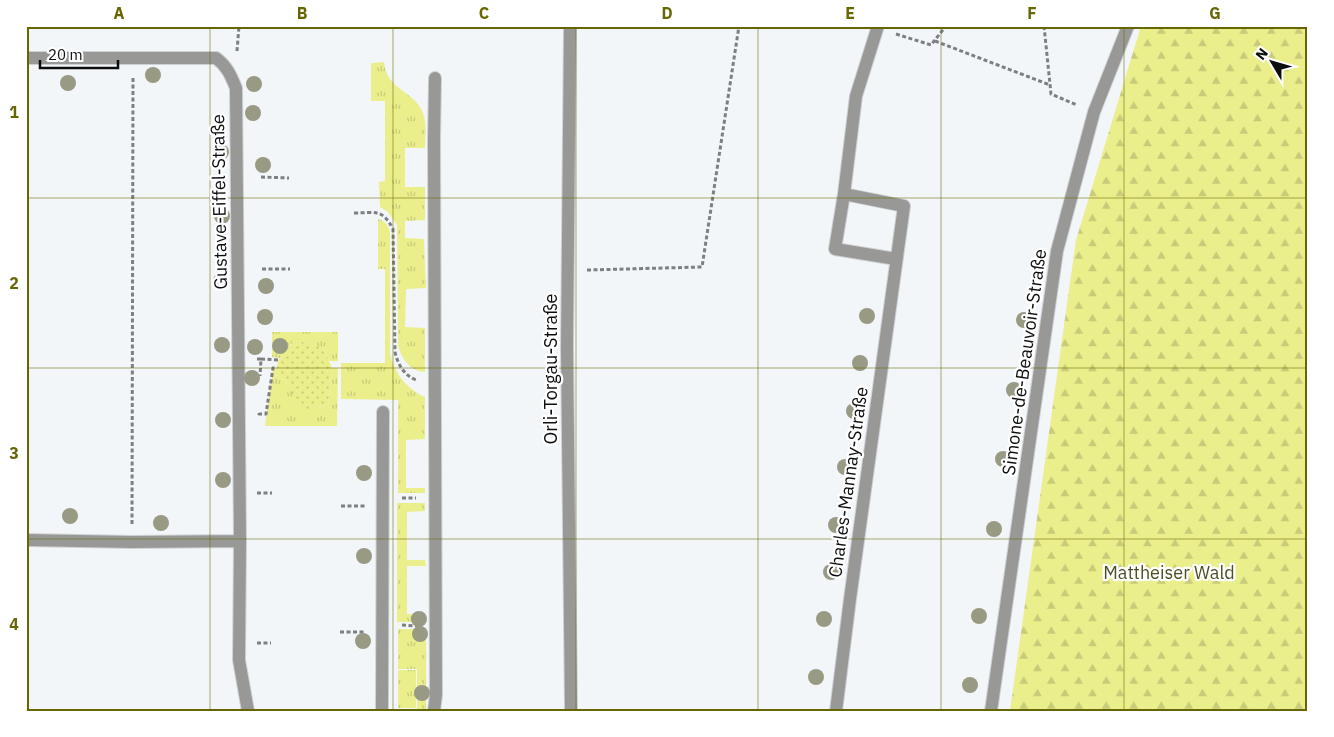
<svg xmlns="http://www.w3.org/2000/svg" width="1334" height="737" viewBox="0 0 1334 737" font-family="'IBM Plex Sans',sans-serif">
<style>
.grass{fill:url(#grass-tufts)}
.forest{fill:url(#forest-firs)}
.park{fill:url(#park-dots)}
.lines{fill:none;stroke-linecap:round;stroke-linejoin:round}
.minor-casing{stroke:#ced1d3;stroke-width:14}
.path{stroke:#7d7f81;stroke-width:3;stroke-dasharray:4 2.5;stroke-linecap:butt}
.minor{stroke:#989897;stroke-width:12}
.tree{fill:#989a84}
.grid{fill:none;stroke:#666702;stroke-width:1;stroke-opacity:0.55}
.labels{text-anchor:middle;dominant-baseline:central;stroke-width:4.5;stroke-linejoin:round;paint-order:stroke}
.street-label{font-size:18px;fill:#0c0d0e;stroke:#fff}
.park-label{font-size:18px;fill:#4d4e24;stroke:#fff}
.neatline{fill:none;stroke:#666702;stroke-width:2}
.grid-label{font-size:16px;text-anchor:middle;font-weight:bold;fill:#666702}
</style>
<defs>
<pattern id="grass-tufts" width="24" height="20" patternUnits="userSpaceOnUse" patternTransform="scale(1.25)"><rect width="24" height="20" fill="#eaee8b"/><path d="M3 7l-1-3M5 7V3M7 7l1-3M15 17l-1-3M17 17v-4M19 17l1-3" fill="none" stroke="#c8cb77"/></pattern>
<pattern id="forest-firs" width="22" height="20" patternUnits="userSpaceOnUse" patternTransform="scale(1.25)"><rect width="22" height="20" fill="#eaee8b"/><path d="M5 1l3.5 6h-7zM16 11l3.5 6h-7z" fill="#c8cb77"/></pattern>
<pattern id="park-dots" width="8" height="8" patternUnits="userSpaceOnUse" patternTransform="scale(1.25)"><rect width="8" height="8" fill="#eaee8b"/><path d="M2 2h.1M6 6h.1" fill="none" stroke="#c8cb77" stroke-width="1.8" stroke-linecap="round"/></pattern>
</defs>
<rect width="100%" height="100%" fill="#f3f6f9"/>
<path class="grass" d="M384,62C386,90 415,91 423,113C427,124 425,137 425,148H405V187H425V220L405,221V238L424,239L426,288L406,289L405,327L425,328V372C410,371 402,359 398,346L397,225L388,212L380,207L379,182L385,181V101H371V63Z
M378,219C385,221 388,225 390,231V353C394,373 407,389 425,397V439L406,440V488H425V493H398V400L341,399V363H385V269H378Z
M272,332H338V361H329L323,348C302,342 292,334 280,358L272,357Z
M273,368H276V375L291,385L313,407L328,406L332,368H338L337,426H265Z
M397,503H425V511L407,512V560H425L426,566H407V614L426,615V622H397Z
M398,629H426V711H397L398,710H417V669H398Z
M398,670H416V708H398Z"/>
<path class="forest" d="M1141,26H1308V711H1010L1076,240Z"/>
<path class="park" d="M297,341L312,344L323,348L332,368L328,406L313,407L309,413L293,401L291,385L276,375C276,360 283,347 297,341Z"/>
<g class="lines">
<g class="minor-casing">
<path id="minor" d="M570,26L567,346L571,711
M26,58H216C227,66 231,76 236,88L240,541L239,660L248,711
M844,194L856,96L878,26
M26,540L132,542L240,541
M382,711L383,412
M434,711L436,695L434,140L435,78
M836,711L850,599L904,206L844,194L835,249L896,259
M991,711L1057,251L1094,112L1128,26"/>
</g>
<path class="path" d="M1044,26L1051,94L1077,105
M896,34L931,45L946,26
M935,41L1050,85
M237,51L239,26
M261,177L289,178
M354,213C375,213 382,208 393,229L395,352C398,365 404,375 416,380
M262,269H290
M587,270L702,267L739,26
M257,359H261L260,376
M261,359L279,360
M259,413V414H266L273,368H276
M257,493H272
M402,498H416
M341,506H365
M132,524L133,78
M402,625L418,626
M340,632H364
M257,643H271"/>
<use href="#minor" class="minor"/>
</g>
<g class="tree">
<circle cx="153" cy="75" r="8"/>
<circle cx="68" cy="83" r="8"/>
<circle cx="254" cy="84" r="8"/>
<circle cx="253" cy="113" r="8"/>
<circle cx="221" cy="152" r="8"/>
<circle cx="263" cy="165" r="8"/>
<circle cx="222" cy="216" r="8"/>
<circle cx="221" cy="281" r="8"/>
<circle cx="266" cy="286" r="8"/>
<circle cx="867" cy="316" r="8"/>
<circle cx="265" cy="317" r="8"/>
<circle cx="1024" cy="320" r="8"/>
<circle cx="222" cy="345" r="8"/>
<circle cx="280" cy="346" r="8"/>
<circle cx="255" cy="347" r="8"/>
<circle cx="860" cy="363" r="8"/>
<circle cx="252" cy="378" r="8"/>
<circle cx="1014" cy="390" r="8"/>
<circle cx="854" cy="411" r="8"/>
<circle cx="223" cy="420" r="8"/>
<circle cx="1003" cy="459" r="8"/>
<circle cx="845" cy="467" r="8"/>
<circle cx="364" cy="473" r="8"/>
<circle cx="223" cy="480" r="8"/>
<circle cx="70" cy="516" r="8"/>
<circle cx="161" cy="523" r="8"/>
<circle cx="836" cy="525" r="8"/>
<circle cx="994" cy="529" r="8"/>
<circle cx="364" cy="556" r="8"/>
<circle cx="831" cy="572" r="8"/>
<circle cx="979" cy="616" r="8"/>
<circle cx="419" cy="619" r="8"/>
<circle cx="824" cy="619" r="8"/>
<circle cx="420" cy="634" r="8"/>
<circle cx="363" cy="641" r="8"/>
<circle cx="816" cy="677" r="8"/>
<circle cx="970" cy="685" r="8"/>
<circle cx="422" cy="693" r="8"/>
</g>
<path class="grid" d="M210,26V711M393,26V711M576,26V711M758,26V711M941,26V711M1124,26V711M26,198H1308M26,368H1308M26,539H1308"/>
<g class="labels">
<g class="street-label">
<text transform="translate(219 202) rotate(-91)">Gustave-Eiffel-Straße</text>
<text transform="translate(1024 362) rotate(-82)">Simone-de-Beauvoir-Straße</text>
<text transform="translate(550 369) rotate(-90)">Orli-Torgau-Straße</text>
<text transform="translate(848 482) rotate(-82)">Charles-Mannay-Straße</text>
</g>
<g class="park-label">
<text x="1169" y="572">Mattheiser Wald</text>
</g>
</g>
<rect width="1334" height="737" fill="none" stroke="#ffffff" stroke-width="55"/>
<g transform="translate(1272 62) rotate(308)" stroke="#ffffff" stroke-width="4" paint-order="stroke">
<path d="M0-4L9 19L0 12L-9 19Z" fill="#0c0d0e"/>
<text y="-8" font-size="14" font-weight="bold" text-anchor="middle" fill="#0c0d0e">N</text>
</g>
<path d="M40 60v8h78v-8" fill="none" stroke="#0c0d0e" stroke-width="2.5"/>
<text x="48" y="60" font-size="15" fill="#0c0d0e" stroke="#ffffff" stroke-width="4" paint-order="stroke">20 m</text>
<rect x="28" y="28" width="1278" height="682" class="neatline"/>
<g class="grid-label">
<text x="119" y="19">A</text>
<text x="302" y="19">B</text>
<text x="484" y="19">C</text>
<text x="667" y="19">D</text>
<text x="850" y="19">E</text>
<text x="1032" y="19">F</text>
<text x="1215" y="19">G</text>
<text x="14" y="118">1</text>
<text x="14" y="289">2</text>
<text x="14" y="459">3</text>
<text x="14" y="630">4</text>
</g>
</svg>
